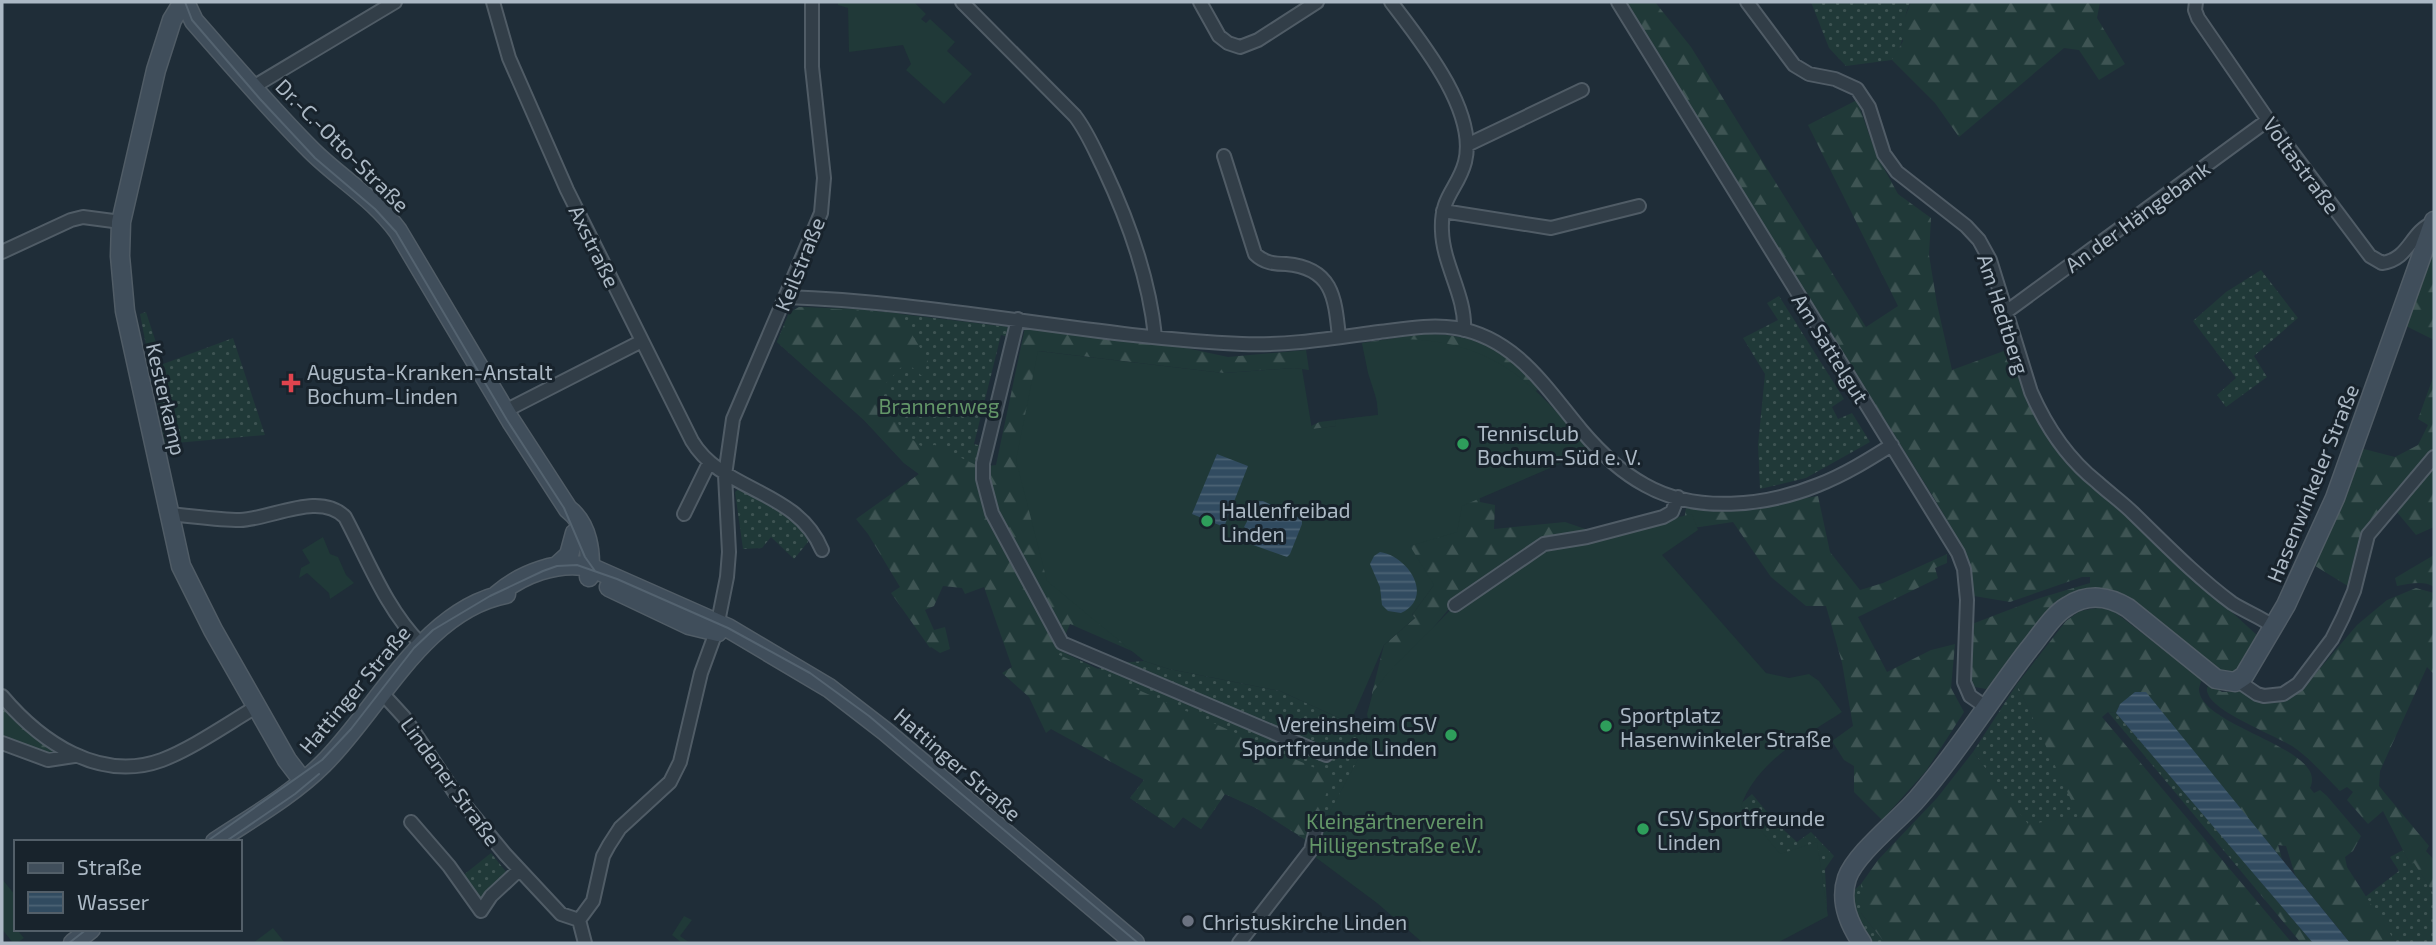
<svg xmlns="http://www.w3.org/2000/svg" width="2436" height="945" viewBox="0 0 2436 945" font-family="'Exo 2',sans-serif">
<style>
.grass{fill:url(#grass-dots)}
.forest{fill:url(#forest-firs)}
.garden{fill:#203938}
.water{fill:url(#water-rules)}
.lines{fill:none;stroke-linecap:round;stroke-linejoin:round}
.street-casing{stroke:#505c66;stroke-width:16}
.secondary-casing{stroke:#505c66;stroke-width:21}
.street{stroke:#323e48;stroke-width:12}
.secondary{stroke:#404e5b;stroke-width:18}
.tram{stroke:#546370;stroke-width:2}
.health-dot{fill:#e0444e;stroke:#18232c;stroke-width:2.5}
.leisure-dot{fill:#2e9e5b;stroke:#18232c;stroke-width:2.5}
.worship-dot{fill:#6b7280;stroke:#18232c;stroke-width:2.5}
.labels{text-anchor:middle;dominant-baseline:central;stroke-width:6;stroke-linejoin:round;paint-order:stroke}
.street-label{font-size:21px;fill:#acb9c5;stroke:#18232c}
.poi-label{font-size:21px;fill:#acb9c5;stroke:#18232c;text-anchor:start}
.park-label{font-size:21px;fill:#639668;stroke:#18232c}
</style>
<defs>
<pattern id="grass-dots" width="8" height="8" patternUnits="userSpaceOnUse" patternTransform="scale(1.75)"><rect width="8" height="8" fill="#203938"/><path d="M2 2h.1M6 6h.1" fill="none" stroke="#3e5453" stroke-width="1.8" stroke-linecap="round"/></pattern>
<pattern id="forest-firs" width="22" height="20" patternUnits="userSpaceOnUse" patternTransform="scale(1.75)"><rect width="22" height="20" fill="#203938"/><path d="M5 1l3.5 6h-7zM16 11l3.5 6h-7z" fill="#3e5453"/></pattern>
<pattern id="water-rules" width="6" height="5" patternUnits="userSpaceOnUse" patternTransform="scale(1.75)"><rect width="6" height="5" fill="#314b60"/><path d="M0 2.5h6" fill="none" stroke="#4c6375"/></pattern>
</defs>
<rect width="100%" height="100%" fill="#1f2d38"/>
<path class="grass" d="M1811,2H1911C1899,22 1910,37 1892,60L1846,66L1829,48Z
M2261,270L2298,318L2254,356L2267,377L2226,407L2217,395L2236,378L2193,321L2226,292Z
M1779,296L1844,399L1832,407L1838,419L1852,413L1870,442L1806,478L1760,489L1758,445L1765,374L1743,338L1778,320L1767,303Z
M799,307L859,309L1009,327V337L1001,335L974,444L982,446L1049,639L1067,654L1098,669L1118,663L1144,661L1169,669L1280,691L1350,723L1369,724L1365,746L1311,854L1307,841L1256,808L1225,794L1201,829L1183,817L1174,828L1130,798L1144,780L994,598L919,474L904,463L864,420L777,342L789,313Z
M146,312L163,364L233,338L265,435L165,444L140,314Z
M739,489H744L781,509L807,533L808,542L794,559L771,537L762,548L743,549L735,492Z
M2017,684L2080,817L2028,825L1973,752Z
M2108,712L2116,713L2246,864L2240,870Z
M1752,794L1776,823L1797,842L1811,832L1834,856L1825,869L1827,907L1819,908L1737,807Z
M2403,850L2410,864L2414,862L2434,894V943H2396L2365,897L2399,871L2390,857Z
M491,853L507,873L483,901L476,900L461,877Z
M1861,884V913L1885,943H1870L1861,932L1850,894Z"/>
<path class="forest" d="M1623,2H1655L1691,47L1866,327L1898,306L1808,125L1857,100L1876,154L1898,194L1931,218L1929,255L1937,304L1952,370L2012,348L2042,426L2161,547L2259,637L2232,680L2123,597L2071,595L1996,684L1986,689L1975,687L1969,677L1972,624L2040,598L2090,583V577H2082L2010,602L1974,596C1968,554 1955,534 1934,498Z
M1911,2H2100L2097,18L2125,64L2099,80L2079,50L2064,48L1959,137L1935,103L1892,60L1903,41L1899,32Z
M2434,245V340L2404,325Z
M799,307L899,313L928,361L922,376L906,362L876,394L895,414L901,431L921,446L935,445L980,467L996,465L1026,323L1154,341L1228,357L1306,350L1309,370L1294,368L1223,373L1039,351L1141,655L1070,624L1057,654L1333,776L1308,841L1256,808L1225,794L1201,829L1183,817L1174,828L1130,798L1144,780L1051,729L1046,733L1029,697L1002,673L1012,667L984,587L965,594L962,588L943,586L934,606L925,610L934,630L945,627L950,649L940,653L931,647L930,648L891,593L900,587L868,534L856,519L919,474L904,463L864,420L777,342L789,313Z
M1422,334C1475,334 1506,347 1540,389L1516,399L1302,431L1319,422L1379,415C1376,390 1367,367 1362,343Z
M2434,375V450L2362,534L2351,588L2312,564L2360,448L2395,457L2418,445L2428,425L2418,419Z
M1472,432L1480,502L1495,505L1494,529L1565,522L1591,531L1458,598L1432,629L1629,943H1576L1398,741L1372,693L1384,645L1415,618L1412,615L1433,586L1405,545Z
M2434,462V527L2416,535L2396,511Z
M1818,496L1830,552L1860,590L1883,583L1947,554V563L1935,568L1938,578L1858,617L1887,672L1931,650L1955,644L1951,688L1964,712L1926,771L1882,820L1854,792V766L1844,760L1832,741L1853,726L1842,663L1826,606H1806L1771,577L1733,522L1693,528L1684,521L1686,508L1751,507Z
M2434,555V587C2423,580 2409,584 2397,586L2395,578Z
M2416,588L2434,593V674L2427,667L2380,771L2379,786L2429,846L2426,851L2434,860V894L2414,863L2410,864L2383,811L2368,824L2347,800L2353,792L2347,787L2340,791C2325,776 2310,758 2292,746C2274,735 2214,712 2208,694C2206,689 2207,688 2209,684L2222,692L2244,691L2275,701L2299,693L2357,625L2387,600Z
M2097,608L2112,610L2202,679C2201,681 2199,688 2199,689C2199,727 2330,748 2310,788L2314,793L2320,790L2327,796L2361,836L2353,851L2345,857L2347,867L2396,943H2350L2295,875L2286,846L2278,845L2282,859L2245,815L2120,704L2116,713L2108,712L2102,717L2292,943H1885L1861,913V884L1878,860L1937,798L1973,752L2028,824L2079,817L2017,684L2066,621L2080,611Z
M2,703L16,720L53,752L49,755L2,737Z
M2246,864L2313,943H2301L2240,870Z"/>
<path class="garden" d="M838,2H914L926,14L921,19L926,23L930,19L955,42L947,51L972,74L944,104L906,70L911,64L903,45L849,52L848,8L838,5Z
M1397,339C1492,339 1533,381 1590,451L1462,506L1457,532L1410,546L1434,585L1412,615L1415,618L1384,645L1350,723L1280,691L1169,669L1144,661L1047,581L1016,460L1038,351L1223,373L1294,368L1302,369L1312,429L1336,426L1335,420L1378,415L1377,401L1368,373L1362,343Z
M1692,514L1698,530L1662,555L1766,673L1789,678L1809,674L1819,681L1842,712C1804,737 1757,761 1741,806L1780,854L1817,842L1828,916L1777,943H1423L1377,903L1311,854L1325,821L1365,746L1369,724L1367,714L1373,692L1387,674L1464,596L1527,551Z
M323,537L330,554L338,557L346,575L354,583L330,599L329,593L307,573L299,578L301,568L310,563L302,550Z
M2,879L16,896V929H22L19,932L24,938L17,943H13L2,929Z
M684,916L692,920L680,936L690,943H682L672,935Z
M273,928L285,943H253Z"/>
<path class="water" d="M1217,454L1248,466L1224,527L1192,514Z
M1258,501H1263L1302,519V524L1290,554L1287,557L1245,542L1249,530L1244,527Z
M1380,552C1408,556 1435,597 1401,613L1388,611L1382,605L1380,587L1370,564L1374,556Z
M2135,692H2146L2350,943H2313L2116,713L2120,704Z"/>
<g class="lines">
<g class="street-casing">
<path id="street" d="M493,2L509,58L567,190L692,441C722,492 797,489 822,550
M962,2L1075,116C1088,133 1095,151 1104,169C1129,222 1149,278 1155,336
M1200,2L1219,36L1228,43L1240,47L1258,40L1317,2
M1391,2C1420,40 1478,111 1465,162C1458,189 1440,196 1442,231C1443,265 1466,296 1464,330
M1618,2L1958,553L1964,569L1967,600L1964,682L1970,696L1986,707
M1747,2L1794,65L1809,74L1835,79L1857,89L1869,107L1884,154L1897,172L1966,226L1979,240L1990,260L2031,392C2046,426 2068,459 2097,482C2109,493 2122,502 2133,513C2165,544 2197,577 2232,603C2246,612 2261,617 2274,627
M2196,2L2195,10L2198,18L2268,120L2370,256L2382,263C2410,259 2410,232 2433,223
M253,87L395,2
M1467,145L1582,90
M1224,156L1255,254C1264,263 1275,264 1286,264C1333,268 1335,298 1339,337
M1443,211L1551,228L1639,206
M2,252L71,220L83,217L121,222
M786,297C939,302 1089,337 1242,344C1288,346 1334,338 1379,332C1404,329 1430,324 1456,328C1516,338 1546,388 1582,431C1599,451 1621,472 1645,485C1696,514 1766,506 1818,485C1844,475 1868,460 1892,445
M2006,312L2268,120
M1018,319L983,463V479L992,513L1062,643L1326,755
M505,411L642,341
M169,514C193,516 217,520 240,520C272,519 319,491 345,517C368,560 386,609 421,644
M684,514L709,463
M1455,605L1544,544L1587,537L1663,517L1672,512L1678,497
M2238,681L2257,694L2264,696L2283,694L2298,684L2332,639L2343,617L2354,591L2368,535L2434,457
M382,693L404,717L455,793L505,854L561,914L579,920
M2,696C40,741 99,783 162,760C193,748 227,724 256,707
M2,743L48,760L74,756
M411,822L449,866L481,911L491,896L519,870
M579,920L593,901L603,856L609,845L620,828L670,782L680,762L701,673L716,632L727,577L729,552L725,475L733,419L821,213L824,178L812,67V2
M579,920L585,943
M1239,943L1311,850L1316,829"/>
</g>
<g class="secondary-casing">
<path id="secondary" d="M183,2L172,20L156,70L121,222L120,256L125,311L181,566L213,630L287,760L303,781
M185,2L194,21C232,64 270,109 311,150C339,178 374,198 398,231L511,421L568,509C588,524 592,553 589,577
M558,565L569,555L575,533
M609,587L689,625L718,632
M497,595C521,574 558,560 590,567L728,628L829,688L886,732L1135,943
M215,842C251,818 292,795 323,764C379,709 423,610 506,594
M73,943L91,929
M1862,943C1849,924 1839,902 1847,878C1856,853 1898,821 1917,799C1958,752 1991,698 2029,649C2041,635 2052,615 2068,606C2088,593 2109,596 2128,608L2216,679L2235,682L2244,676L2286,605L2335,498L2434,221"/>
</g>
<use href="#street" class="street"/>
<use href="#secondary" class="secondary"/>
<path class="tram" d="M185,2L192,20L260,99L315,158L375,209L396,232L507,420L564,508L585,557L595,571
M206,842L322,760L351,729L414,648L433,630L490,596L543,571L557,566L577,565L617,579L728,628L810,673L869,716L1138,943
M225,842L295,794L319,774
M69,943L87,929"/>
</g>
<path class="health-dot" d="M287.5 372.5h7v7h7v7h-7v7h-7v-7h-7v-7h7z"/>
<g class="leisure-dot">
<circle cx="1463" cy="444" r="7"/>
<circle cx="1207" cy="521" r="7"/>
<circle cx="1606" cy="726" r="7"/>
<circle cx="1451" cy="735" r="7"/>
<circle cx="1643" cy="829" r="7"/>
</g>
<circle class="worship-dot" cx="1188" cy="921" r="7"/>
<g class="labels">
<g class="street-label">
<text transform="translate(343 145) rotate(45)">Dr.-C.-Otto-Straße</text>
<text transform="translate(2302 165) rotate(54)">Voltastraße</text>
<text transform="translate(2137 216) rotate(-36)">An der Hängebank</text>
<text transform="translate(595 246) rotate(64)">Axstraße</text>
<text transform="translate(799 264) rotate(-68)">Keilstraße</text>
<text transform="translate(2004 314) rotate(72)">Am Hedtberg</text>
<text transform="translate(1831 348) rotate(58)">Am Sattelgut</text>
<text transform="translate(167 399) rotate(77)">Kesterkamp</text>
<text transform="translate(2312 483) rotate(-68)">Hasenwinkeler Straße</text>
<text transform="translate(354 689) rotate(-50)">Hattinger Straße</text>
<text transform="translate(958 764) rotate(41)">Hattinger Straße</text>
<text transform="translate(451 781) rotate(54)">Lindener Straße</text>
</g>
<g class="poi-label">
<text x="307" y="371">Augusta-Kranken-Anstalt<tspan x="307" dy="24">Bochum-Linden</tspan></text>
<text x="1477" y="432">Tennisclub<tspan x="1477" dy="24">Bochum-Süd e. V.</tspan></text>
<text x="1221" y="509">Hallenfreibad<tspan x="1221" dy="24">Linden</tspan></text>
<text x="1620" y="714">Sportplatz<tspan x="1620" dy="24">Hasenwinkeler Straße</tspan></text>
<text x="1437" y="723" text-anchor="end">Vereinsheim CSV<tspan x="1437" dy="24">Sportfreunde Linden</tspan></text>
<text x="1657" y="817">CSV Sportfreunde<tspan x="1657" dy="24">Linden</tspan></text>
<text x="1202" y="921">Christuskirche Linden</text>
</g>
<g class="park-label">
<text x="939" y="405">Brannenweg</text>
<text x="1395" y="820">Kleingärtnerverein<tspan x="1395" dy="24">Hilligenstraße e.V.</tspan></text>
</g>
</g>
<rect width="2436" height="945" fill="none" stroke="#acb9c5" stroke-width="7"/>
<rect x="14" y="840" width="228" height="91" fill="#18232c" stroke="#535f69" stroke-width="2"/>
<rect x="28" y="863" width="35" height="10" fill="#404e5b" stroke="#535f69" stroke-width="2"/>
<text x="77" y="875" font-size="21" fill="#acb9c5">Straße</text>
<rect x="28" y="892" width="35" height="21" fill="url(#water-rules)" stroke="#535f69" stroke-width="2"/>
<text x="77" y="910" font-size="21" fill="#acb9c5">Wasser</text>
</svg>
